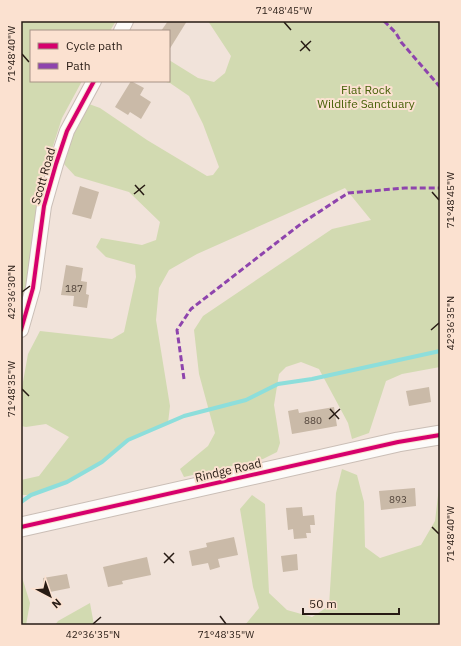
<svg xmlns="http://www.w3.org/2000/svg" width="461" height="646" viewBox="0 0 461 646" font-family="'IBM Plex Sans',sans-serif">
<style>
.green{fill:#d2dab1}
.lines{fill:none;stroke-linecap:round;stroke-linejoin:round}
.stream{stroke:#8ddedb;stroke-width:4}
.building{fill:#cabaa8}
.street-casing{stroke:#cabeb6;stroke-width:16}
.secondary-casing{stroke:#cabeb6;stroke-width:21}
.street{stroke:#fdfbf9;stroke-width:14}
.secondary{stroke:#fdfbf9;stroke-width:19}
.quiet{stroke:#8e44ad;stroke-width:3;stroke-dasharray:6 3;stroke-linecap:butt}
.cycleway-casing{stroke:#fbe1d0;stroke-width:6}
.cycleway{stroke:#d6006c;stroke-width:4}
.ticks{fill:none;stroke:#271b14;stroke-width:1.5}
.labels{text-anchor:middle;dominant-baseline:central;stroke-width:4;stroke-linejoin:round;paint-order:stroke}
.number-label{font-size:10px;fill:#504339}
.park-label{font-size:12px;fill:#476008;stroke:#fbe1d0}
.street-label{font-size:12px;fill:#271b14;stroke:#fbe1d0}
.neatline{fill:none;stroke:#271b14;stroke-width:1.5}
.ticks-label{font-size:10px;text-anchor:middle;fill:#271b14}
</style>
<rect width="100%" height="100%" fill="#f1e3da"/>
<path class="green" d="M21,21H116L110,31H31V81H82L62,118L42,180L29,274L21,304Z
M208,21H440V367L402,374L386,381L369,433L352,439L348,423L319,369L301,362L286,367L279,374L274,405L280,443L277,452L263,459L184,477L180,469L208,446L215,433L199,374L194,330L203,316L332,229L371,220L345,188L197,254L169,270L159,288L156,320L170,406L168,423L128,440L102,462L67,482L31,495H21V480L39,476L69,437L46,424L26,427L21,426V393L28,354L40,331L112,339L124,332L136,277L135,265L106,257L96,247L101,238L142,245L156,240L160,222L129,192L75,176L64,164L71,137L89,104L100,108L147,140L207,176L213,175L219,167L203,124L189,96L170,83L162,81H169V60L198,78L214,82L225,73L231,56Z
M342,469L357,475L364,502L365,547L380,558L421,545L435,521L440,479V625H245L259,608L253,587L240,509L252,495L265,504L269,593L287,610L312,617L329,606L336,493Z
M21,574L30,603L26,625H21Z
M90,603L94,625H55L58,621Z"/>
<g class="lines">
<path class="stream" d="M21,502L31,495L67,482L102,462L128,440L184,416L246,400L278,384L312,379L440,351"/>
</g>
<path class="building" d="M168,21H187L169,50V31H161Z
M131,81L144,88L140,95L151,102L141,119L130,112L128,115L115,107Z
M80,186L99,192L91,219L72,214Z
M66,265L83,268L81,281L87,282L86,294L89,295L87,308L73,306L74,296L61,295Z
M429,387L431,402L409,406L406,391Z
M334,407L337,426L292,434L288,411L298,409L299,413Z
M415,488L416,506L381,510L379,491Z
M302,507L303,516L314,515L315,525H310L311,533H306L307,538L294,539L293,529L288,530L286,508Z
M234,537L238,555L218,559L220,567L210,570L208,563L192,566L189,551L207,547L206,543Z
M297,554L298,570L283,572L281,556Z
M147,557L151,575L122,581L123,584L108,587L103,567Z
M67,574L70,588L45,593L43,578Z"/>
<g class="lines">
<g class="street-casing">
<path id="street" d="M121,31L126,21
M21,330L33,288L44,206L56,164L67,131L94,81"/>
</g>
<g class="secondary-casing">
<path id="secondary" d="M21,527L398,442L440,435"/>
</g>
<use href="#street" class="street"/>
<use href="#secondary" class="secondary"/>
<path class="quiet" d="M384,21L396,33L401,42L440,87
M184,379L177,330L191,309L302,223L348,193L405,188H440"/>
<g class="cycleway-casing">
<path id="cycleway" d="M21,330L33,288L44,206L56,164L67,131L94,81
M21,527L398,442L440,435"/>
</g>
<use href="#cycleway" class="cycleway"/>
</g>
<path class="ticks" d="M284,22L291,30M301,41L310,51M300,51L311,41M22,54L29,62M135,185L144,195M432,192L439,200M134,194L145,185M22,292L30,286M431,330L439,323M22,389L29,396M330,409L339,419M329,419L340,409M432,527L439,534M164,553L174,563M164,563L174,553M220,616L226,624M93,624L101,617"/>
<g class="labels">
<g class="number-label">
<text x="74" y="288">187</text>
<text x="313" y="420">880</text>
<text x="398" y="499">893</text>
</g>
<g class="park-label">
<text x="366" y="89">Flat Rock<tspan x="366" dy="14">Wildlife Sanctuary</tspan></text>
</g>
<g class="street-label">
<text transform="translate(43 176) rotate(-74)">Scott Road</text>
<text transform="translate(228 470) rotate(-13)">Rindge Road</text>
</g>
</g>
<rect width="461" height="646" fill="none" stroke="#fbe1d0" stroke-width="44"/>
<rect x="30" y="30" width="140" height="52" fill="#fbe1d0" stroke="#a69285"/>
<rect x="38" y="43" width="20" height="6" fill="#d6006c" stroke="#a69285"/>
<text x="66" y="50" font-size="12" fill="#271b14">Cycle path</text>
<rect x="38" y="63" width="20" height="6" fill="#8e44ad" stroke="#a69285"/>
<text x="66" y="70" font-size="12" fill="#271b14">Path</text>
<g transform="translate(50 596) rotate(139)" stroke="#fbe1d0" stroke-width="3" paint-order="stroke">
<path d="M0-3L7 15L0 10L-7 15Z" fill="#271b14"/>
<text y="-6" font-size="11" font-weight="bold" text-anchor="middle" fill="#271b14">N</text>
</g>
<path d="M303 608v6h96v-6" fill="none" stroke="#271b14" stroke-width="2"/>
<text x="309" y="608" font-size="12" fill="#271b14" stroke="#fbe1d0" stroke-width="3" paint-order="stroke">50 m</text>
<rect x="22" y="22" width="417" height="602" class="neatline"/>
<g class="ticks-label">
<text x="284" y="14">71°48'45"W</text>
<text transform="translate(11 54) rotate(-90)" y="4">71°48'40"W</text>
<text transform="translate(450 200) rotate(-90)" y="4">71°48'45"W</text>
<text transform="translate(11 292) rotate(-90)" y="4">42°36'30"N</text>
<text transform="translate(450 323) rotate(-90)" y="4">42°36'35"N</text>
<text transform="translate(11 389) rotate(-90)" y="4">71°48'35"W</text>
<text transform="translate(450 534) rotate(-90)" y="4">71°48'40"W</text>
<text x="93" y="638">42°36'35"N</text>
<text x="226" y="638">71°48'35"W</text>
</g>
</svg>
